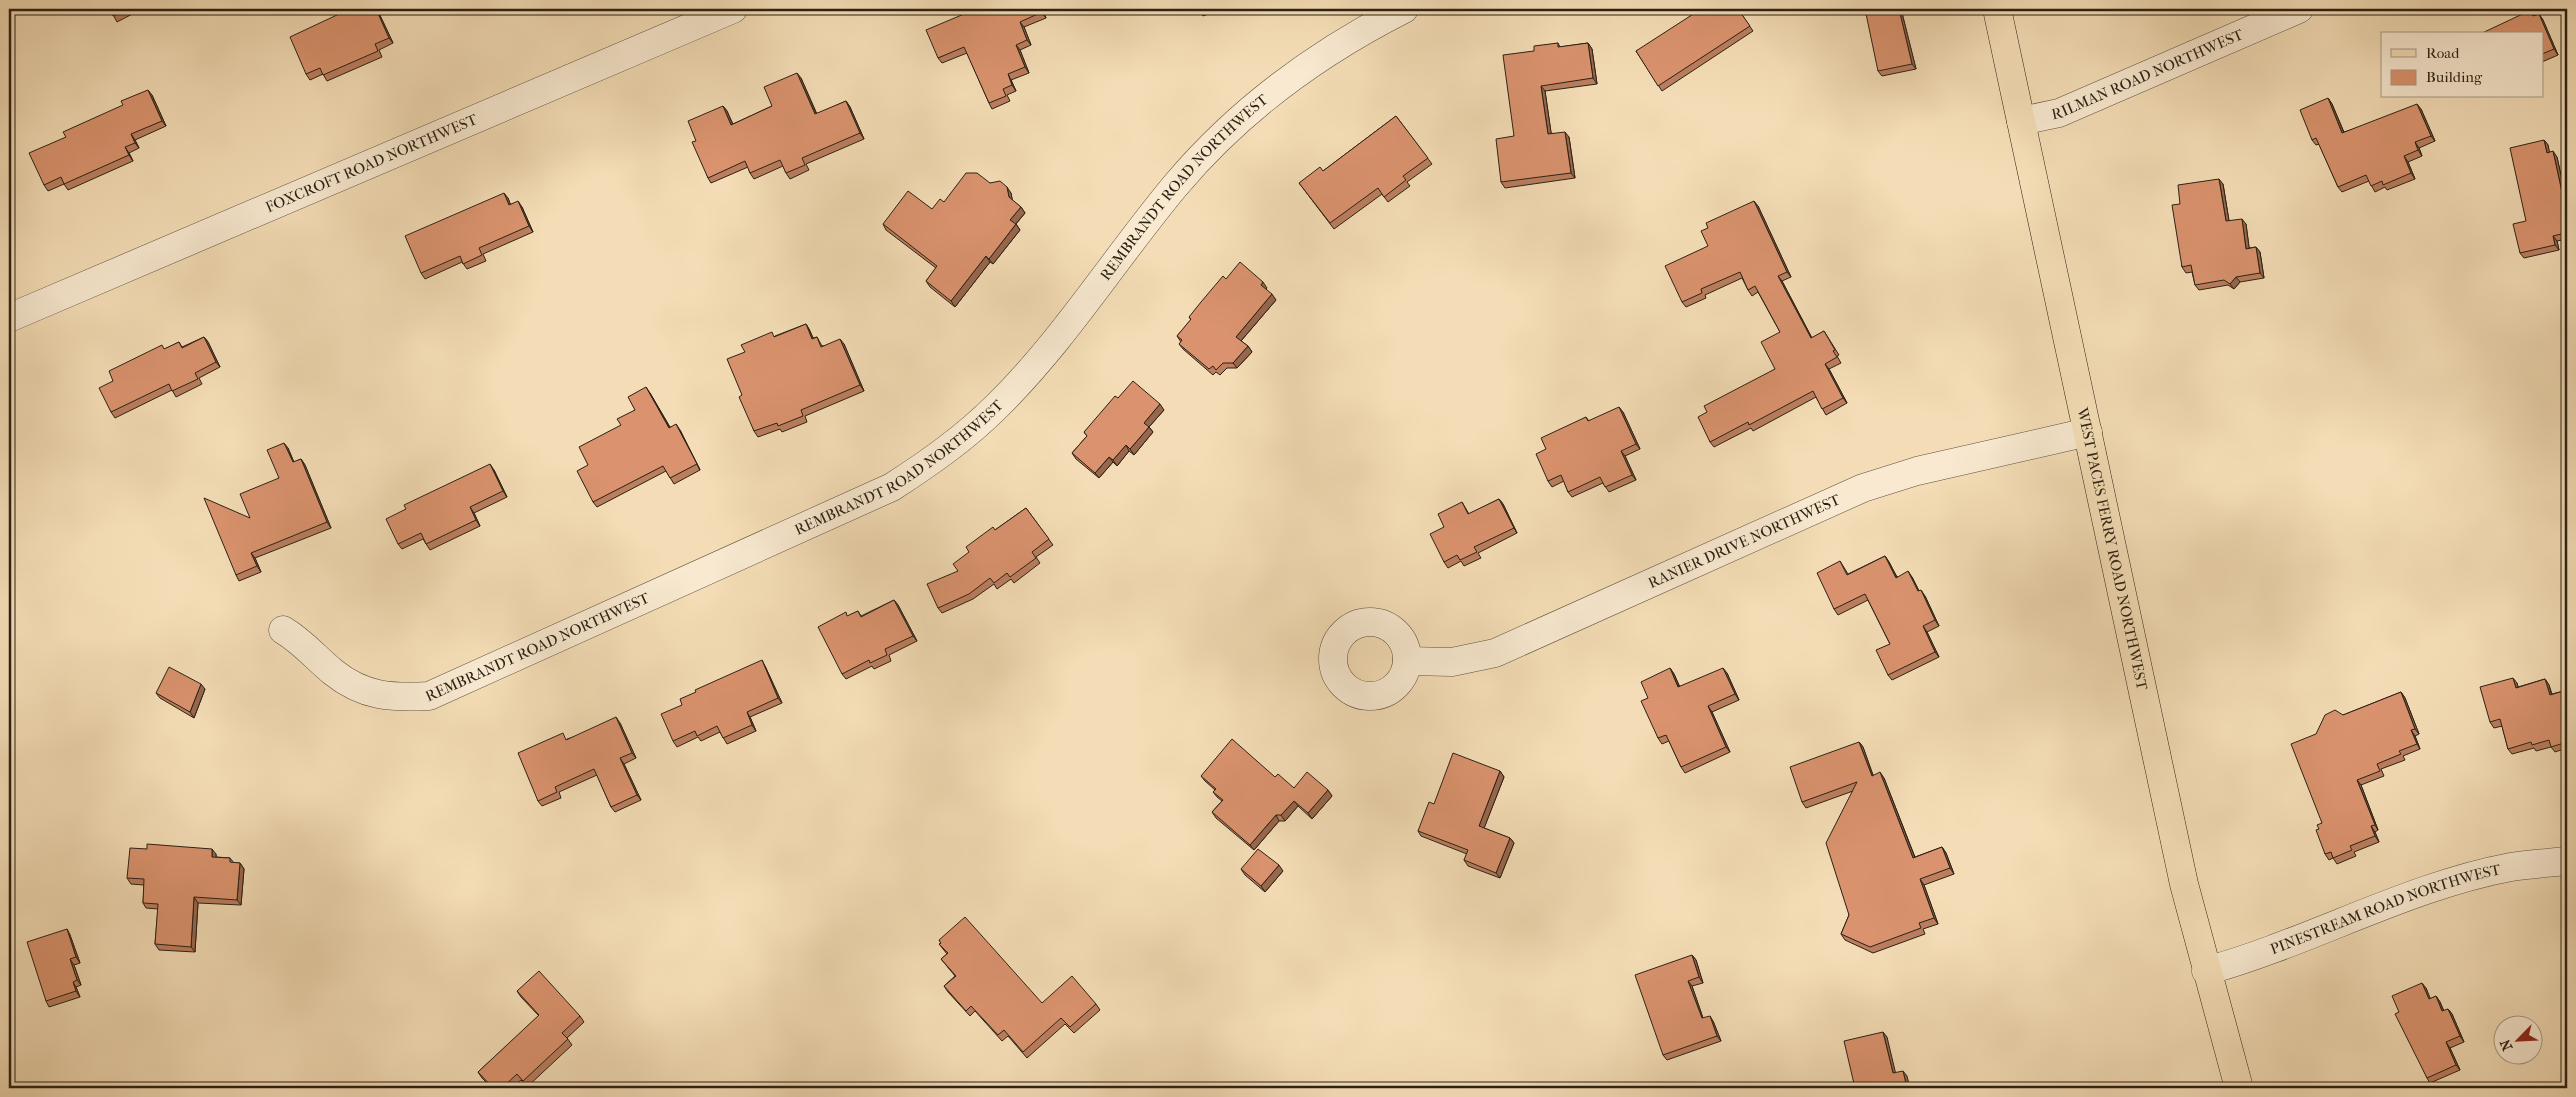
<svg xmlns="http://www.w3.org/2000/svg" width="2576" height="1097" viewBox="0 0 2576 1097" font-family="'IM FELL French Canon',serif">
<style>
.lines{fill:none;stroke-linecap:round;stroke-linejoin:round}
.minor-casing{stroke:#5c503d;stroke-width:29}
.major-casing{stroke:#2a2115;stroke-width:29}
.minor{stroke:#f8e9d0;stroke-width:28}
.major{stroke:#f4ddb6;stroke-width:28}
.wall{fill:#bb7e5f;stroke:#2a2115}
.shaded-wall{fill:#99674d;stroke:#2a2115}
.building{fill:#da936e;stroke:#2a2115}
.labels{text-anchor:middle;dominant-baseline:central;stroke-width:4.5;stroke-linejoin:round;paint-order:stroke}
.street-label{font-size:15px;fill:#2a2115;stroke:#f8e9d0}
</style>
<rect width="100%" height="100%" fill="#f4ddb6"/>
<filter id="stains"><feTurbulence type="fractalNoise" baseFrequency=".004" numOctaves="4"/><feColorMatrix values="0 0 0 0 .2 0 0 0 0 .09 0 0 0 0 .02 0 0 0 .5 -.17"/></filter>
<radialGradient id="worn" r=".72"><stop offset=".6" stop-color="#630" stop-opacity="0"/><stop offset="1" stop-color="#630" stop-opacity=".3"/></radialGradient>
<g class="lines">
<g class="minor-casing">
<g id="minor">
<path id="s1" d="M2021,121L2059,113L2299,9"/>
<path id="s2" d="M9,318L733,9"/>
<circle cx="1370" cy="659" r="37"/>
<path id="s3" d="M283,630C303,642 316,658 333,672C364,697 392,698 429,696L892,487C929,463 965,438 997,406C1064,340 1115,258 1175,186C1238,111 1317,53 1404,9"/>
<path id="s4" d="M1407,661L1452,662L1495,653L1863,488L1917,471L2088,432"/>
<path id="s5" d="M2206,971C2308,943 2408,886 2511,867C2529,864 2549,863 2567,861"/>
</g>
</g>
<g class="major-casing">
<g id="major">
<path id="s6" d="M1997,9L2184,884L2239,1088"/>
</g>
</g>
<use href="#minor" class="minor"/>
<use href="#major" class="major"/>
</g>
<path class="wall" d="M110,9H142L117,22Z
M337,9H377L393,43L379,50L382,57L327,81L323,74L310,80L306,74L339,14Z
M1042,9L1046,18L1024,27L1031,45L1020,50L1029,73L1011,80L1016,91L1007,95L1010,101L992,109L989,103L967,53L942,63L938,58Z
M1198,9H1221L1203,16Z
M1738,9L1753,31L1662,91L1636,51Z
M1833,9H1845L1842,14Z
M1901,9L1916,69L1882,76L1878,71Z
M2539,14L2543,20L2558,55L2542,62V34L2535,16Z
M1558,43L1560,47L1588,43L1592,49L1597,84L1545,91L1551,133L1569,137L1575,178L1505,188L1501,182L1514,136L1534,51Z
M801,78L817,114L846,101L850,107L864,139L806,164L809,170L790,179L786,173L783,166L754,179L750,173L748,167L711,183L708,178L696,141L723,106L727,111L733,124L772,106Z
M152,95L166,126L135,140L139,148L129,153L133,161L68,190L64,184L48,191L44,185L66,137Z
M2328,98L2332,104L2344,132L2421,109L2435,141L2419,148L2422,156L2408,162L2415,179L2387,190L2385,187L2375,192L2369,181L2342,192L2338,187L2319,144L2316,145L2312,140Z
M1396,116L1432,164L1407,182L1410,186L1388,202L1382,194L1334,229L1299,183L1323,171Z
M2544,140L2548,145L2549,152L2557,157L2567,203V225L2566,226L2567,232V239L2557,241L2559,250L2524,258L2520,253Z
M990,183L1011,193L1012,200L1021,207L1025,213L1016,224L1020,230L993,264L990,262L955,307L930,287L926,281L936,268L886,230L883,224L932,209L944,202Z
M2223,184L2229,221L2246,224L2249,248L2256,247L2260,252L2264,278L2240,282L2234,289L2228,285L2199,290L2195,285L2192,272L2186,273L2182,267L2180,204Z
M508,198L510,204L522,207L533,232L483,254L486,261L467,269L462,262L425,279L421,273Z
M1758,206L1791,277L1782,281L1812,338L1824,331L1839,355L1837,356L1841,363L1829,369L1847,403L1826,415L1816,397L1753,431L1751,428L1714,447L1710,442L1707,412L1775,369L1780,332L1758,292L1752,296L1748,290L1742,278L1705,295L1706,298L1686,307L1682,302Z
M1267,288L1266,289L1276,300L1241,341L1248,346L1252,352L1237,368H1227L1220,375L1216,372L1213,375L1183,349L1179,344L1181,342L1177,336L1191,320L1189,317Z
M806,324L809,329L813,338L817,337L822,346L844,344L864,391L805,416L807,422L782,432L780,429L758,437L754,431L742,395L775,336Z
M204,337L208,342L220,367L199,378L202,384L176,397L172,390L115,418L111,412L113,381L165,349L179,342L182,347Z
M650,393L670,427L680,430L700,470L674,484L666,471L597,507L593,502L621,425Z
M1118,398L1164,410L1149,427L1153,432L1134,455L1129,451L1117,466L1113,462L1099,478L1076,459L1072,453L1087,436L1084,432Z
M1623,412L1640,449L1625,456L1636,480L1609,492L1603,483L1572,497L1568,492L1564,481L1552,487L1548,481L1546,449L1586,417L1589,421Z
M288,448L294,462L301,459L305,465L331,528L255,558L261,572L239,581L236,575L279,478Z
M494,470L507,497L474,513L480,526L430,550L423,539L402,549L398,544Z
M1499,499L1503,504L1517,533L1478,553L1481,558L1464,566L1461,561L1448,568L1444,562V527L1462,502L1469,514Z
M1026,508L1053,545L1036,557L1040,563L1014,583L1011,579L997,589L994,584L973,599L942,613L938,608L958,571L969,552L995,530Z
M1885,556L1889,562L1897,577H1912L1919,591L1925,596L1939,626L1927,632L1939,657L1892,680L1888,675L1890,644L1868,600L1838,615L1834,609L1840,561L1848,574Z
M894,600L898,605L917,641L889,655L891,661L874,669L872,666L846,679L842,674L848,616L858,611L861,616Z
M765,666L782,703L750,717L756,731L727,744L720,732L701,741L698,737L677,747L673,741Z
M1670,668L1674,674L1680,687L1727,673L1739,700L1712,712L1730,752L1685,773L1681,767L1669,741L1662,744L1658,738L1648,698Z
M2545,679L2549,685L2552,694L2567,690V748L2555,752L2551,747L2536,751L2534,748L2512,754L2508,749L2502,726L2494,728L2490,722L2517,683L2518,687Z
M205,689L194,718L160,698L156,693Z
M2401,692L2405,698L2419,734L2415,736L2420,749L2403,756L2405,760L2381,769L2384,776L2361,785L2378,830L2375,832L2379,842L2354,852L2356,856L2337,864L2333,858L2329,860L2325,854L2319,829L2322,823L2316,734L2343,715Z
M620,723L636,758L624,764L641,800L615,812L611,807L597,775L559,792L561,798L542,806L538,801L567,739Z
M1859,742L1863,747L1873,775L1884,778L1915,857L1942,847L1946,853L1954,874L1924,885L1938,924L1923,929L1925,934L1873,953L1845,940L1841,934L1849,915L1853,791L1806,808L1802,802Z
M1500,771L1504,777L1484,828L1510,838L1514,843L1500,878L1468,866L1464,860L1467,854L1421,836L1418,831L1434,804Z
M1201,776L1275,777L1294,788L1328,790L1332,796L1312,819L1298,806L1285,821H1279L1254,850L1216,818L1212,812L1222,801L1217,797L1213,792L1215,790L1205,781Z
M216,854V857L230,858L234,863H240L244,869L241,905L198,903L195,952L159,950L155,944L158,909L146,908L143,903L144,885L131,884L127,878Z
M1241,869L1283,871L1265,892L1245,875Z
M67,929L70,935L80,963L74,965L81,985L76,987L80,997L49,1007L46,1001Z
M939,940L1042,1003L1096,1004L1100,1010L1074,1033L1065,1024L1027,1058L1008,1036L1002,1041L975,1011L970,1016L948,992L944,986L955,976L941,959L947,954L939,944L941,943Z
M1692,955L1696,960L1703,983L1692,986L1703,1018L1713,1021L1721,1041L1667,1060L1663,1055Z
M2426,988L2430,999L2436,996L2440,1002L2444,1011L2448,1009L2452,1014L2464,1042L2450,1048L2460,1070L2430,1083L2427,1078L2399,1012Z
M517,991L580,1016L584,1022L567,1038L572,1045L527,1087L521,1080L512,1088H492L482,1078L478,1072L539,1016L521,997Z"/>
<path class="shaded-wall" d="M376,9H377L393,43L389,38Z
M1041,9H1042L1046,18L1042,12Z
M1838,9H1845L1842,14Z
M1899,9H1901L1916,69L1912,64Z
M2539,14L2543,20L2558,55L2554,49Z
M1020,22L1024,27L1031,45L1027,40Z
M1588,43L1592,49L1597,84L1593,78Z
M1016,45L1020,50L1029,73L1025,67Z
M797,73L801,78L819,120L815,114Z
M1008,74L1011,80L1016,91L1012,85Z
M1541,86L1545,91L1552,139L1548,134Z
M148,90L152,95L166,126L162,121Z
M2328,98L2332,104L2346,138L2342,133Z
M846,101L850,107L864,139L860,133Z
M2417,104L2421,109L2435,141L2431,136Z
M723,106L727,111L735,130L731,125Z
M1565,132L1569,137L1575,178L1571,173Z
M131,134L135,140L139,148L135,143Z
M2544,140L2548,145L2551,159L2547,153Z
M2415,142L2419,148L2422,156L2418,150Z
M125,147L129,153L133,161L129,155Z
M2553,151L2557,157L2567,203V215Z
M2404,156L2408,162L2415,179L2411,173Z
M2219,179L2223,184L2230,227L2226,221Z
M1007,187L1011,193L1013,203L1009,197Z
M504,193L508,198L513,211L509,205Z
M518,201L522,207L533,232L529,226Z
M1754,201L1758,206L1791,277L1787,272Z
M1021,207L1025,213L1014,226L1010,220Z
M2242,219L2246,224L2250,254L2246,249Z
M2562,220L2566,226L2567,236L2565,233Z
M1016,224L1020,230L993,264L989,259Z
M2553,236L2557,241L2559,250L2555,245Z
M2256,247L2260,252L2264,278L2260,273Z
M986,256L990,262L955,307L951,301Z
M1778,276L1782,281L1815,344L1811,338Z
M2236,277L2240,282L2234,289L2230,284Z
M1263,282L1267,288L1265,290L1261,285Z
M1272,294L1276,300L1240,342L1236,337Z
M806,324L809,329L816,344L812,339Z
M204,337L208,342L220,367L216,362Z
M840,339L844,344L864,391L860,385Z
M1248,346L1252,352L1237,368L1233,363Z
M1825,364L1829,369L1847,403L1843,398Z
M646,387L650,393L673,433L669,428Z
M1160,404L1164,410L1148,428L1144,423Z
M1619,407L1623,412L1640,449L1636,444Z
M676,424L680,430L700,470L697,464Z
M1149,427L1153,432L1134,455L1130,449Z
M284,443L288,448L296,468L293,462Z
M1126,445L1129,451L1117,466L1113,460Z
M1621,451L1625,456L1636,480L1632,475Z
M1109,457L1113,462L1099,478L1095,473Z
M301,459L305,465L331,528L327,522Z
M490,464L494,470L507,497L503,491Z
M1499,499L1503,504L1517,533L1514,528Z
M470,507L474,513L480,526L476,520Z
M251,553L255,558L261,572L257,566Z
M1885,556L1889,562L1900,583L1896,578Z
M1908,571L1912,577L1922,597L1918,591Z
M1921,590L1925,596L1939,626L1935,620Z
M894,600L898,605L917,641L913,636Z
M1923,626L1927,632L1939,657L1935,652Z
M762,660L765,666L782,703L778,698Z
M1670,668L1674,674L1682,693L1678,687Z
M1723,668L1727,673L1739,700L1735,694Z
M2513,678L2517,683L2520,693L2516,688Z
M2545,679L2549,685L2553,701L2550,695Z
M201,684L205,689L194,718L190,712Z
M2401,692L2405,698L2419,734L2415,729Z
M1708,706L1712,712L1730,752L1726,747Z
M747,712L750,717L756,731L752,725Z
M616,717L620,723L636,758L632,753Z
M2411,730L2415,736L2420,749L2417,744Z
M1859,742L1863,747L1875,781L1872,776Z
M620,758L624,764L641,800L637,795Z
M1500,771L1504,777L1483,831L1479,826Z
M1880,772L1884,778L1917,863L1913,858Z
M2357,780L2361,785L2378,830L2375,825Z
M1328,790L1332,796L1312,819L1308,813Z
M1294,801L1298,806L1285,821L1281,815Z
M1276,815L1279,821L1254,850L1250,845Z
M2371,826L2375,832L2379,842L2375,836Z
M1510,838L1514,843L1500,878L1496,873Z
M1942,847L1946,853L1954,874L1950,868Z
M212,849L216,854V862L212,857Z
M240,863L244,869L241,905L237,900Z
M1279,865L1283,871L1265,892L1261,886Z
M1920,879L1924,885L1938,924L1934,918Z
M194,897L198,903L195,952L191,947Z
M67,929L70,935L80,963L76,957Z
M1692,955L1696,960L1703,983L1699,977Z
M70,959L74,965L81,985L77,980Z
M1688,981L1692,986L1705,1024L1702,1018Z
M73,982L76,987L80,997L76,991Z
M2422,983L2426,988L2433,1005L2429,999Z
M2436,996L2440,1002L2446,1017L2442,1011Z
M2448,1009L2452,1014L2464,1042L2460,1036Z
M1710,1016L1713,1021L1721,1041L1717,1036Z
M1883,1032L1887,1037L1897,1079L1893,1073Z
M2446,1042L2450,1048L2460,1070L2456,1065Z
M1903,1071L1907,1076L1910,1088H1907Z"/>
<path class="building" d="M110,9H127L113,16Z
M337,9H376L389,38L375,44L378,51L323,75L320,68L306,74L290,37L339,14Z
M966,9H1041L1042,12L1020,22L1027,40L1016,45L1025,67L1008,74L1012,85L1003,89L1006,96L989,103L964,47L938,58L926,30L964,14L963,10Z
M1701,9H1738L1750,26L1658,86L1636,51Z
M1865,9H1899L1912,64L1878,71Z
M2531,10L2533,16L2539,14L2554,49L2542,54V34H2480Z
M1558,43V47L1588,43L1593,78L1541,86L1548,134L1565,132L1571,173L1501,182L1496,139L1514,136L1503,55L1534,51V46Z
M797,73L815,114L846,101L860,133L802,158L805,165L786,173L780,160L750,173L745,161L708,178L692,142L696,141L688,121L723,106L731,125L772,106L764,87Z
M148,90L162,121L131,134L135,143L125,147L129,155L64,184L61,177L44,185L29,153L66,137L63,132L123,105L121,101Z
M2328,98L2342,133L2417,104L2431,136L2415,142L2418,150L2404,156L2411,173L2383,185L2382,181L2371,186L2366,175L2338,187L2316,138L2312,140L2300,110Z
M1396,116L1428,158L1403,176L1406,180L1384,197L1378,188L1330,223L1299,183L1320,167L1323,171Z
M2544,140L2547,153L2553,151L2567,215V219L2562,220L2565,233L2553,236L2555,245L2520,253L2513,224L2526,221L2510,148Z
M966,173H977L990,183L1000,181L1007,187L1009,197L1021,207L1010,220L1016,224L989,259L986,256L951,301L926,281L937,266L883,224L908,191L932,209L940,199L944,202Z
M2219,179L2226,221L2242,219L2246,249L2256,247L2260,273L2236,277L2230,284L2224,280L2195,285L2191,265L2182,267L2172,205L2180,204L2178,185Z
M504,193L509,205L518,201L529,226L479,248L482,255L463,264L460,256L421,273L405,236Z
M1754,201L1787,272L1778,276L1811,338L1824,331L1835,350L1833,351L1837,357L1825,364L1843,398L1822,409L1813,391L1749,425L1748,422L1710,442L1698,417L1707,412L1704,406L1775,369L1761,342L1780,332L1755,286L1748,290L1740,272L1701,289L1702,293L1682,302L1665,266L1708,246L1701,231L1708,228L1706,223Z
M1240,262L1263,282L1261,285L1272,294L1236,337L1248,346L1233,363H1223L1216,370L1213,366L1209,369L1179,344L1182,340L1177,336L1191,319L1189,317L1201,302L1223,276L1226,279Z
M806,324L812,339L817,337L821,347L840,339L860,385L801,410L803,416L778,426L777,423L754,431L739,397L742,395L727,359L745,352L741,345L772,332L774,337Z
M204,337L216,362L195,373L198,379L172,391L169,384L111,412L99,388L113,381L109,371L162,345L164,349L179,342L182,348Z
M1133,381L1160,404L1144,423L1149,427L1130,449L1126,445L1113,460L1109,457L1095,473L1072,453L1087,436L1084,432L1115,396L1118,398Z
M646,387L669,428L676,424L697,464L670,478L663,466L593,502L577,471L588,465L579,447L621,425L617,419L635,410L628,397Z
M1619,407L1636,444L1621,451L1632,475L1605,487L1600,477L1568,492L1561,475L1548,481L1536,454L1546,449L1541,438L1586,417L1588,421Z
M284,443L293,462L301,459L327,522L251,553L257,566L236,575L204,498L250,518L240,494L279,478L267,450Z
M490,464L503,491L470,507L476,520L426,544L421,533L398,544L386,519L406,509L404,505Z
M1499,499L1514,528L1474,547L1477,552L1460,560L1457,555L1444,562L1430,534L1444,527L1438,514L1462,502L1468,514Z
M1026,508L1049,539L1032,552L1036,558L1010,577L1007,573L994,583L990,578L969,594L938,608L927,584L958,571L953,564L969,552L966,547L993,527L995,530Z
M1885,556L1896,578L1908,571L1918,591L1921,590L1935,620L1923,626L1935,652L1888,675L1876,650L1890,644L1865,594L1834,609L1817,573L1840,561L1847,575Z
M894,600L913,636L885,649L887,655L870,663L869,660L842,674L818,627L846,612L847,616L858,611L861,617Z
M762,660L778,698L747,712L752,725L723,738L717,726L697,736L695,731L673,741L661,714L682,705L680,699L696,692L695,690Z
M169,667L201,684L190,712L156,693Z
M1670,668L1678,687L1723,668L1735,694L1708,706L1726,747L1681,767L1666,735L1658,738L1641,701L1648,698L1641,682Z
M2513,678L2516,688L2545,679L2550,695L2567,690V742L2551,747L2549,740L2532,745L2531,742L2508,749L2500,719L2490,722L2480,687Z
M2401,692L2415,729L2411,730L2417,744L2399,751L2401,754L2377,764L2380,771L2357,780L2375,825L2371,826L2375,836L2350,846L2352,850L2333,858L2331,852L2325,854L2316,830L2319,829L2317,825L2322,823L2291,744L2316,734L2325,715L2335,710L2343,715Z
M616,717L632,753L620,758L637,795L611,807L594,769L555,787L557,792L538,801L518,753L563,733L566,740Z
M1232,739L1275,777L1278,774L1294,788L1307,772L1328,790L1308,813L1294,801L1281,815H1276L1250,845L1212,812L1223,800L1213,792L1216,789L1201,776Z
M1859,742L1872,776L1880,772L1913,858L1942,847L1950,868L1920,879L1934,918L1919,923L1921,928L1870,947L1841,934L1849,915L1826,843L1857,782L1802,802L1790,767Z
M1453,753L1500,771L1479,826L1510,838L1496,873L1464,860L1468,850L1418,831L1429,802L1434,804Z
M147,844L212,849V857L230,858V862L240,863L237,900L194,897L191,947L155,944L158,904L143,903L144,879L127,878L130,848L147,849Z
M1258,849L1279,865L1261,886L1241,869Z
M965,917L1042,1003L1072,976L1096,1004L1070,1027L1061,1018L1023,1052L1004,1030L998,1035L971,1006L966,1011L944,986L956,976L941,959L948,953L939,944L941,943L939,940Z
M67,929L76,957L70,959L77,980L73,982L76,991L46,1001L27,942Z
M1692,955L1699,977L1688,981L1702,1018L1710,1016L1717,1036L1663,1055L1635,975Z
M539,971L580,1016L562,1033L568,1039L523,1081L517,1074L502,1088H493L478,1072L539,1015L517,991Z
M2422,983L2429,999L2436,996L2442,1011L2448,1009L2460,1036L2446,1042L2456,1065L2427,1078L2395,1014L2399,1012L2392,996Z
M1883,1032L1893,1073L1903,1071L1907,1088H1855L1844,1041Z"/>
<g class="labels">
<g class="street-label">
<text stroke="none"><textPath href="#s1" startOffset="135">RILMAN ROAD NORTHWEST</textPath></text>
<text stroke="none"><textPath href="#s2" startOffset="394">FOXCROFT ROAD NORTHWEST</textPath></text>
<text stroke="none"><textPath href="#s3" startOffset="1096">REMBRANDT ROAD NORTHWEST</textPath></text>
<text stroke="none"><textPath href="#s3" startOffset="691">REMBRANDT ROAD NORTHWEST</textPath></text>
<text stroke="none"><textPath href="#s4" startOffset="362">RANIER DRIVE NORTHWEST</textPath></text>
<text stroke="none"><textPath href="#s6" startOffset="552">WEST PACES FERRY ROAD NORTHWEST</textPath></text>
<text stroke="none"><textPath href="#s3" startOffset="286">REMBRANDT ROAD NORTHWEST</textPath></text>
<text stroke="none"><textPath href="#s5" startOffset="190">PINESTREAM ROAD NORTHWEST</textPath></text>
</g>
</g>
<rect width="2576" height="1097" fill="none" stroke="#f4ddb6" stroke-width="30"/>
<rect x="10" y="10" width="2556" height="1077" fill="none" stroke="#2a2115" stroke-width="2.5"/>
<rect x="15" y="15" width="2546" height="1067" fill="none" stroke="#2a2115"/>
<rect x="2381" y="32" width="162" height="65" fill="#f8e9d0" stroke="#a69985"/>
<rect x="2391" y="49" width="25" height="8" fill="#f4ddb6" stroke="#a69985"/>
<text x="2426" y="58" font-size="15" fill="#2a2115">Road</text>
<rect x="2391" y="70" width="25" height="15" fill="#da936e" stroke="#a69985"/>
<text x="2426" y="82" font-size="15" fill="#2a2115">Building</text>
<g transform="translate(2518 1040) rotate(246)"><circle r="24" fill="#f8e9d0" stroke="#a69985"/>
<path d="M0-4L9 19L0 12L-9 19Z" fill="#8f2418"/>
<text y="-8" font-size="14" font-weight="bold" text-anchor="middle" fill="#2a2115">N</text>
</g>
<rect width="100%" height="100%" filter="url(#stains)"/>
<rect width="100%" height="100%" fill="url(#worn)"/>
</svg>
